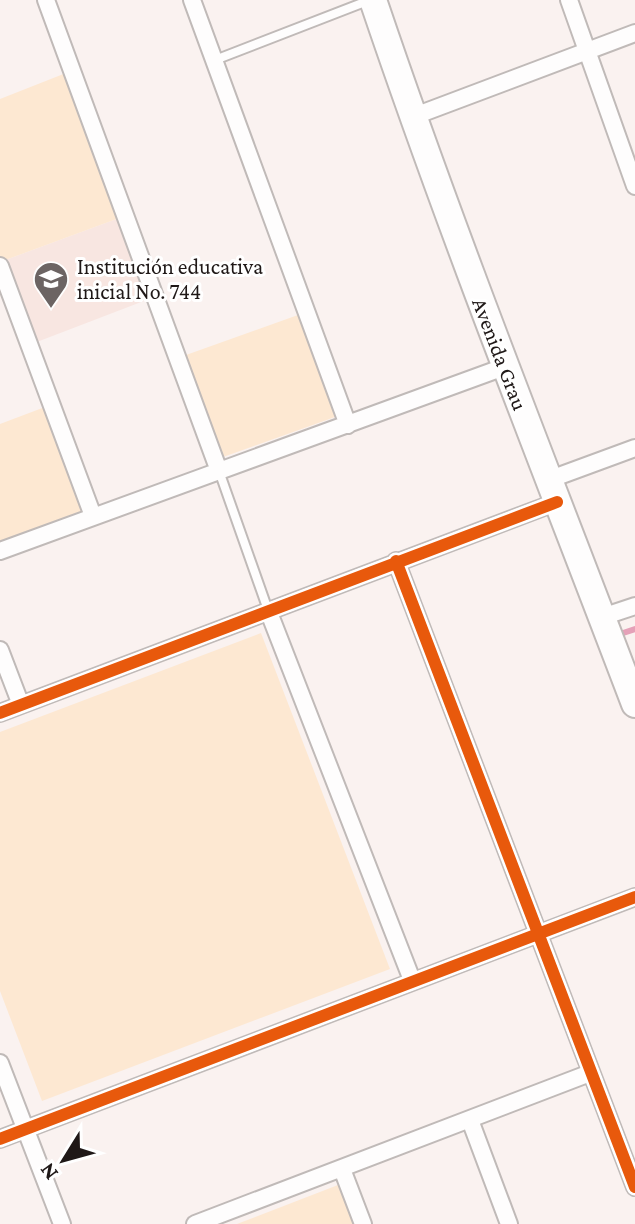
<svg xmlns="http://www.w3.org/2000/svg" width="635" height="1224" viewBox="0 0 635 1224" font-family="'Crimson Pro',serif">
<style>
.built{fill:#f8e6e1}
.green{fill:#fde8d2}
.lines{fill:none;stroke-linecap:round;stroke-linejoin:round}
.stream{stroke:#e5a1b8;stroke-width:6}
.service-casing{stroke:#c0bab8;stroke-width:12}
.minor-casing{stroke:#c0bab8;stroke-width:20}
.primary-casing{stroke:#c0bab8;stroke-width:30}
.service{stroke:#fefdfd;stroke-width:8}
.minor{stroke:#fefdfd;stroke-width:16}
.primary{stroke:#fefdfd;stroke-width:26}
.cycleway-casing{stroke:#fff;stroke-width:17}
.cycleway{stroke:#e8590c;stroke-width:12}
.labels{text-anchor:middle;dominant-baseline:central;stroke-width:6;stroke-linejoin:round;paint-order:stroke}
.poi-label{font-size:22px;fill:#1f1817;stroke:#fff;text-anchor:start}
.street-label{font-size:22px;fill:#1f1817;stroke:#fff}
</style>
<rect width="100%" height="100%" fill="#faf2f0"/>
<path class="built" d="M122,217L149,299L29,345L0,262Z"/>
<path class="green" d="M66,73L122,217L0,262V99Z
M298,315L335,417L223,457L186,355Z
M45,407L85,512L0,544V424Z
M261,633L390,969L42,1101L0,991V732Z
M338,1185L353,1224H237Z"/>
<g class="lines">
<path class="stream" d="M617,635L635,629"/>
<g class="service-casing">
<path id="service" d="M215,60L370,0
M219,471L268,610"/>
</g>
<g class="minor-casing">
<path id="minor" d="M46,0L219,471
M192,0L348,425
M569,0L635,186
M412,117L635,33
M0,266L93,516
M548,480L635,448
M0,551L504,367
M396,561L635,1187
M268,610L412,980
M602,617L635,606
M0,650L21,705
M0,713L557,502
M0,1063L62,1224
M470,1120L509,1224
M0,1139L635,897
M342,1169L363,1224
M195,1224L590,1073"/>
</g>
<g class="primary-casing">
<path id="primary" d="M373,0C453,237 546,470 635,704"/>
</g>
<use href="#service" class="service"/>
<use href="#minor" class="minor"/>
<use href="#primary" class="primary"/>
<g class="cycleway-casing">
<path id="cycleway" d="M396,561L635,1187
M0,713L557,502
M0,1139L635,897"/>
</g>
<use href="#cycleway" class="cycleway"/>
</g>
<defs>
<g id="school-pin" transform="scale(1.8)"><path d="M0 17L-7.5 6A9.5 9.5 0 1 1 7.5 6Z" fill="#6c6463" stroke="#fff"/><path d="M0-5L7-2L0 1L-7-2ZM-4 1L0 2.5L4 1V4Q0 6-4 4Z" fill="#fff"/></g>
</defs>
<g fill-rule="evenodd">
<use href="#school-pin" x="51" y="279"/>
</g>
<g class="labels">
<g class="poi-label">
<text x="77" y="266">Institución educativa<tspan x="77" dy="25">inicial No. 744</tspan></text>
</g>
<g class="street-label">
<text transform="translate(500 354) rotate(69)">Avenida Grau</text>
</g>
</g>
<g transform="translate(64 1160) rotate(233)" stroke="#ffffff" stroke-width="6" paint-order="stroke">
<path d="M0-6L14 30L0 20L-14 30Z" fill="#1f1817"/>
<text y="-12" font-size="22" font-weight="bold" text-anchor="middle" fill="#1f1817">N</text>
</g>
</svg>
